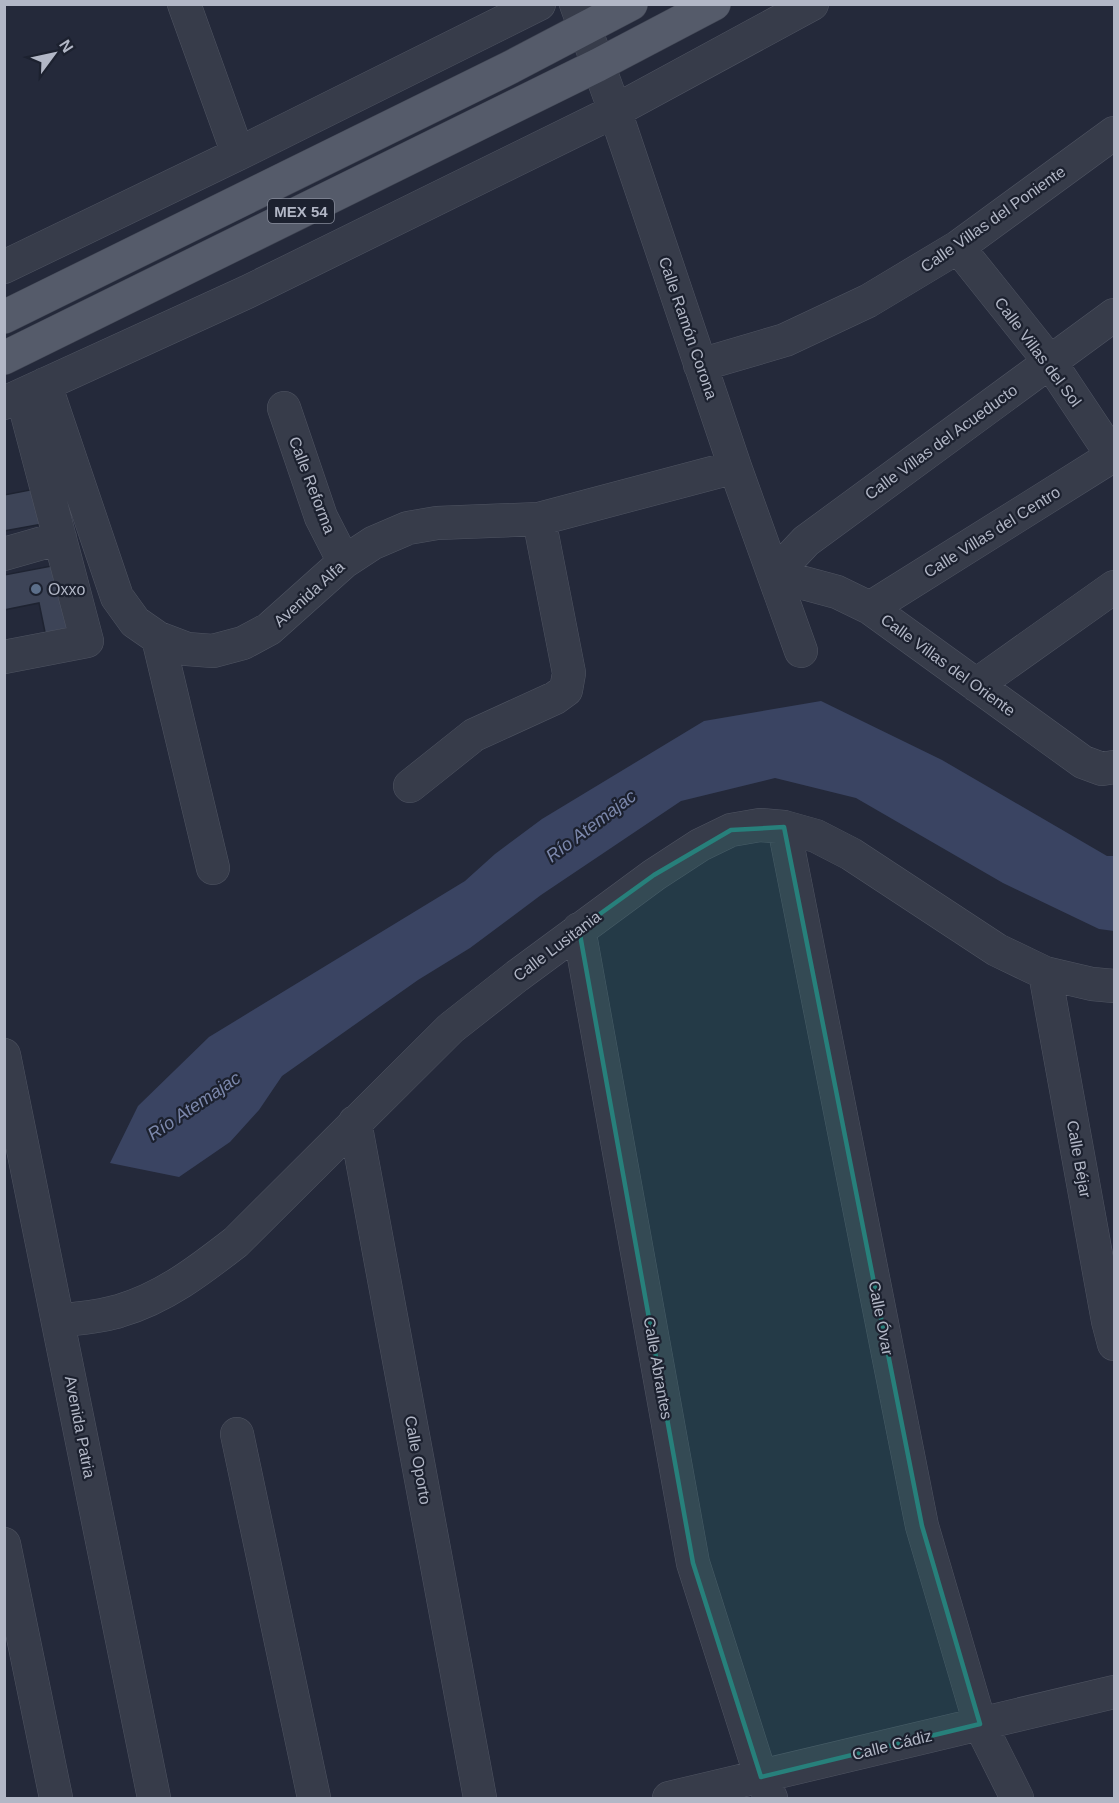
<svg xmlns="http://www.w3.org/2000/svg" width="1119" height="1803" viewBox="0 0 1119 1803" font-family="Arial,sans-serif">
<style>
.water{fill:#3a4462}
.building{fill:#3d4457;stroke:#1e2331;stroke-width:1.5}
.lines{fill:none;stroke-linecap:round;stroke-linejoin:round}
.minor-casing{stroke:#4f5462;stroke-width:34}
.major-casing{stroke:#404553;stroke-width:34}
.minor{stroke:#373c4a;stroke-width:33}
.major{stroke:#555b6a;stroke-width:33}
.marked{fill:#27807b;fill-opacity:0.2;stroke:#27807b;stroke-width:4.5;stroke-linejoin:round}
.service-dot{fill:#5c6f8a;stroke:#1c212f;stroke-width:2}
.labels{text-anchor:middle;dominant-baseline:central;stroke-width:4.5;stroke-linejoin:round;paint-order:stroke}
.shield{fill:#1c212f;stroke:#858a99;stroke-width:1.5}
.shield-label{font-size:15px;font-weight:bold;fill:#b2b7c6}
.street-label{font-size:16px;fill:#b2b7c6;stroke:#1c212f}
.poi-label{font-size:16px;fill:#b2b7c6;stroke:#1c212f;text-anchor:start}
.water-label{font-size:18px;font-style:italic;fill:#7c88ac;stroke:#1c212f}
</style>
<rect width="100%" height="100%" fill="#24293a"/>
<path class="water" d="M821,701L942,760L1107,856H1114V931L1099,929L1003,883L856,798L775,778L681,801L541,895L470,948L418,980L282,1076L259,1110L230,1142L179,1177L110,1163L138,1106L209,1037L465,881L495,854L542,819L704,721Z"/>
<path class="building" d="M40,488L48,523L4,531V495Z
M62,564L76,631L46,637L39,603L4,610V575Z"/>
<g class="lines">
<g class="minor-casing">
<path id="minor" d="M184,4L238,154
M576,4L615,111L735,467L801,651
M958,247L1050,362L1114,458
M4,267L238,154L539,4
M1114,315L806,541L774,575L837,592L870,608L1083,762L1102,769L1114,767
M700,365L785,340L868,301L958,247L1114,133
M45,384L117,597L135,622L158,638L187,649L213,651L243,643L269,629L344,562L373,543L408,528L437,523L539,519L735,467
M4,403L247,292L615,111L812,4
M284,408L321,517L344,562
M4,554L60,538
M870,608L1114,455
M158,638L213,868
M4,657L87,641L22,395
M976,685L1114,587
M410,786L474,735L555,698L566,690L569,673L539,519
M784,827L922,1526L980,1724L1017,1798
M579,929L693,1563L761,1777L771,1798
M1045,973L1108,1321L1114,1344
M4,1055L154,1798
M355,1122L480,1798
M59,1321C79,1318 100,1317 119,1311C164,1298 200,1270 236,1242L451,1028L517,976L654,875L700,845L731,830L760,825L784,827L816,836L851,854L997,950L1045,973L1092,984L1114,986
M237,1434L314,1798
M4,1544L56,1798
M669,1798L1114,1692"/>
</g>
<g class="major-casing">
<path id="major" d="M4,317L511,67L631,4
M4,358L598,65L714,4"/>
</g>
<use href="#minor" class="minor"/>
<use href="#major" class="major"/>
</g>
<path class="marked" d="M784,827L922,1526L980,1724L761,1777L693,1563L579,929L654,875L731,830Z"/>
<circle class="service-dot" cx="36" cy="589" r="6"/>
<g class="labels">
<rect class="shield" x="268" y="199" width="66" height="24" rx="4.5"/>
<g class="shield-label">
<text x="301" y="211">MEX 54</text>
</g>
<g class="street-label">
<text transform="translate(993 219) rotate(-35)">Calle Villas del Poniente</text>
<text transform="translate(688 328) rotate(71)">Calle Ramón Corona</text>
<text transform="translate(1038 352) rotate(53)">Calle Villas del Sol</text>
<text transform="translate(941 442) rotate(-36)">Calle Villas del Acueducto</text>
<text transform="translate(312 485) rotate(69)">Calle Reforma</text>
<text transform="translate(992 532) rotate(-32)">Calle Villas del Centro</text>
<text transform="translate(309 594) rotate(-42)">Avenida Alfa</text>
<text transform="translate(948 665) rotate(36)">Calle Villas del Oriente</text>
<text transform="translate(557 946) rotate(-37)">Calle Lusitania</text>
<text transform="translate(1079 1159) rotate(80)">Calle Béjar</text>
<text transform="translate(881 1318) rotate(79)">Calle Óvar</text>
<text transform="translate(658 1368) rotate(80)">Calle Abrantes</text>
<text transform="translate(80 1427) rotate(79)">Avenida Patria</text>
<text transform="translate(418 1460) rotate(80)">Calle Oporto</text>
<text transform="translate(892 1745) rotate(-14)">Calle Cádiz</text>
</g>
<g class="poi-label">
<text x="48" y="589">Oxxo</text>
</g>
<g class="water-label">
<text transform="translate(591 826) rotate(-37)">Río Atemajac</text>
<text transform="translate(194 1106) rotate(-34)">Río Atemajac</text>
</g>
</g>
<rect width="1119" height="1803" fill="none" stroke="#b2b7c6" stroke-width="12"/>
<g transform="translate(54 54) rotate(57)" stroke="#1c212f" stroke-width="4.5" paint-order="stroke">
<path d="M0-4.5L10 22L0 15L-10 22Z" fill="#b2b7c6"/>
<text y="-9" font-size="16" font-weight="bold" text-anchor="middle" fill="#b2b7c6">N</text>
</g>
</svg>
